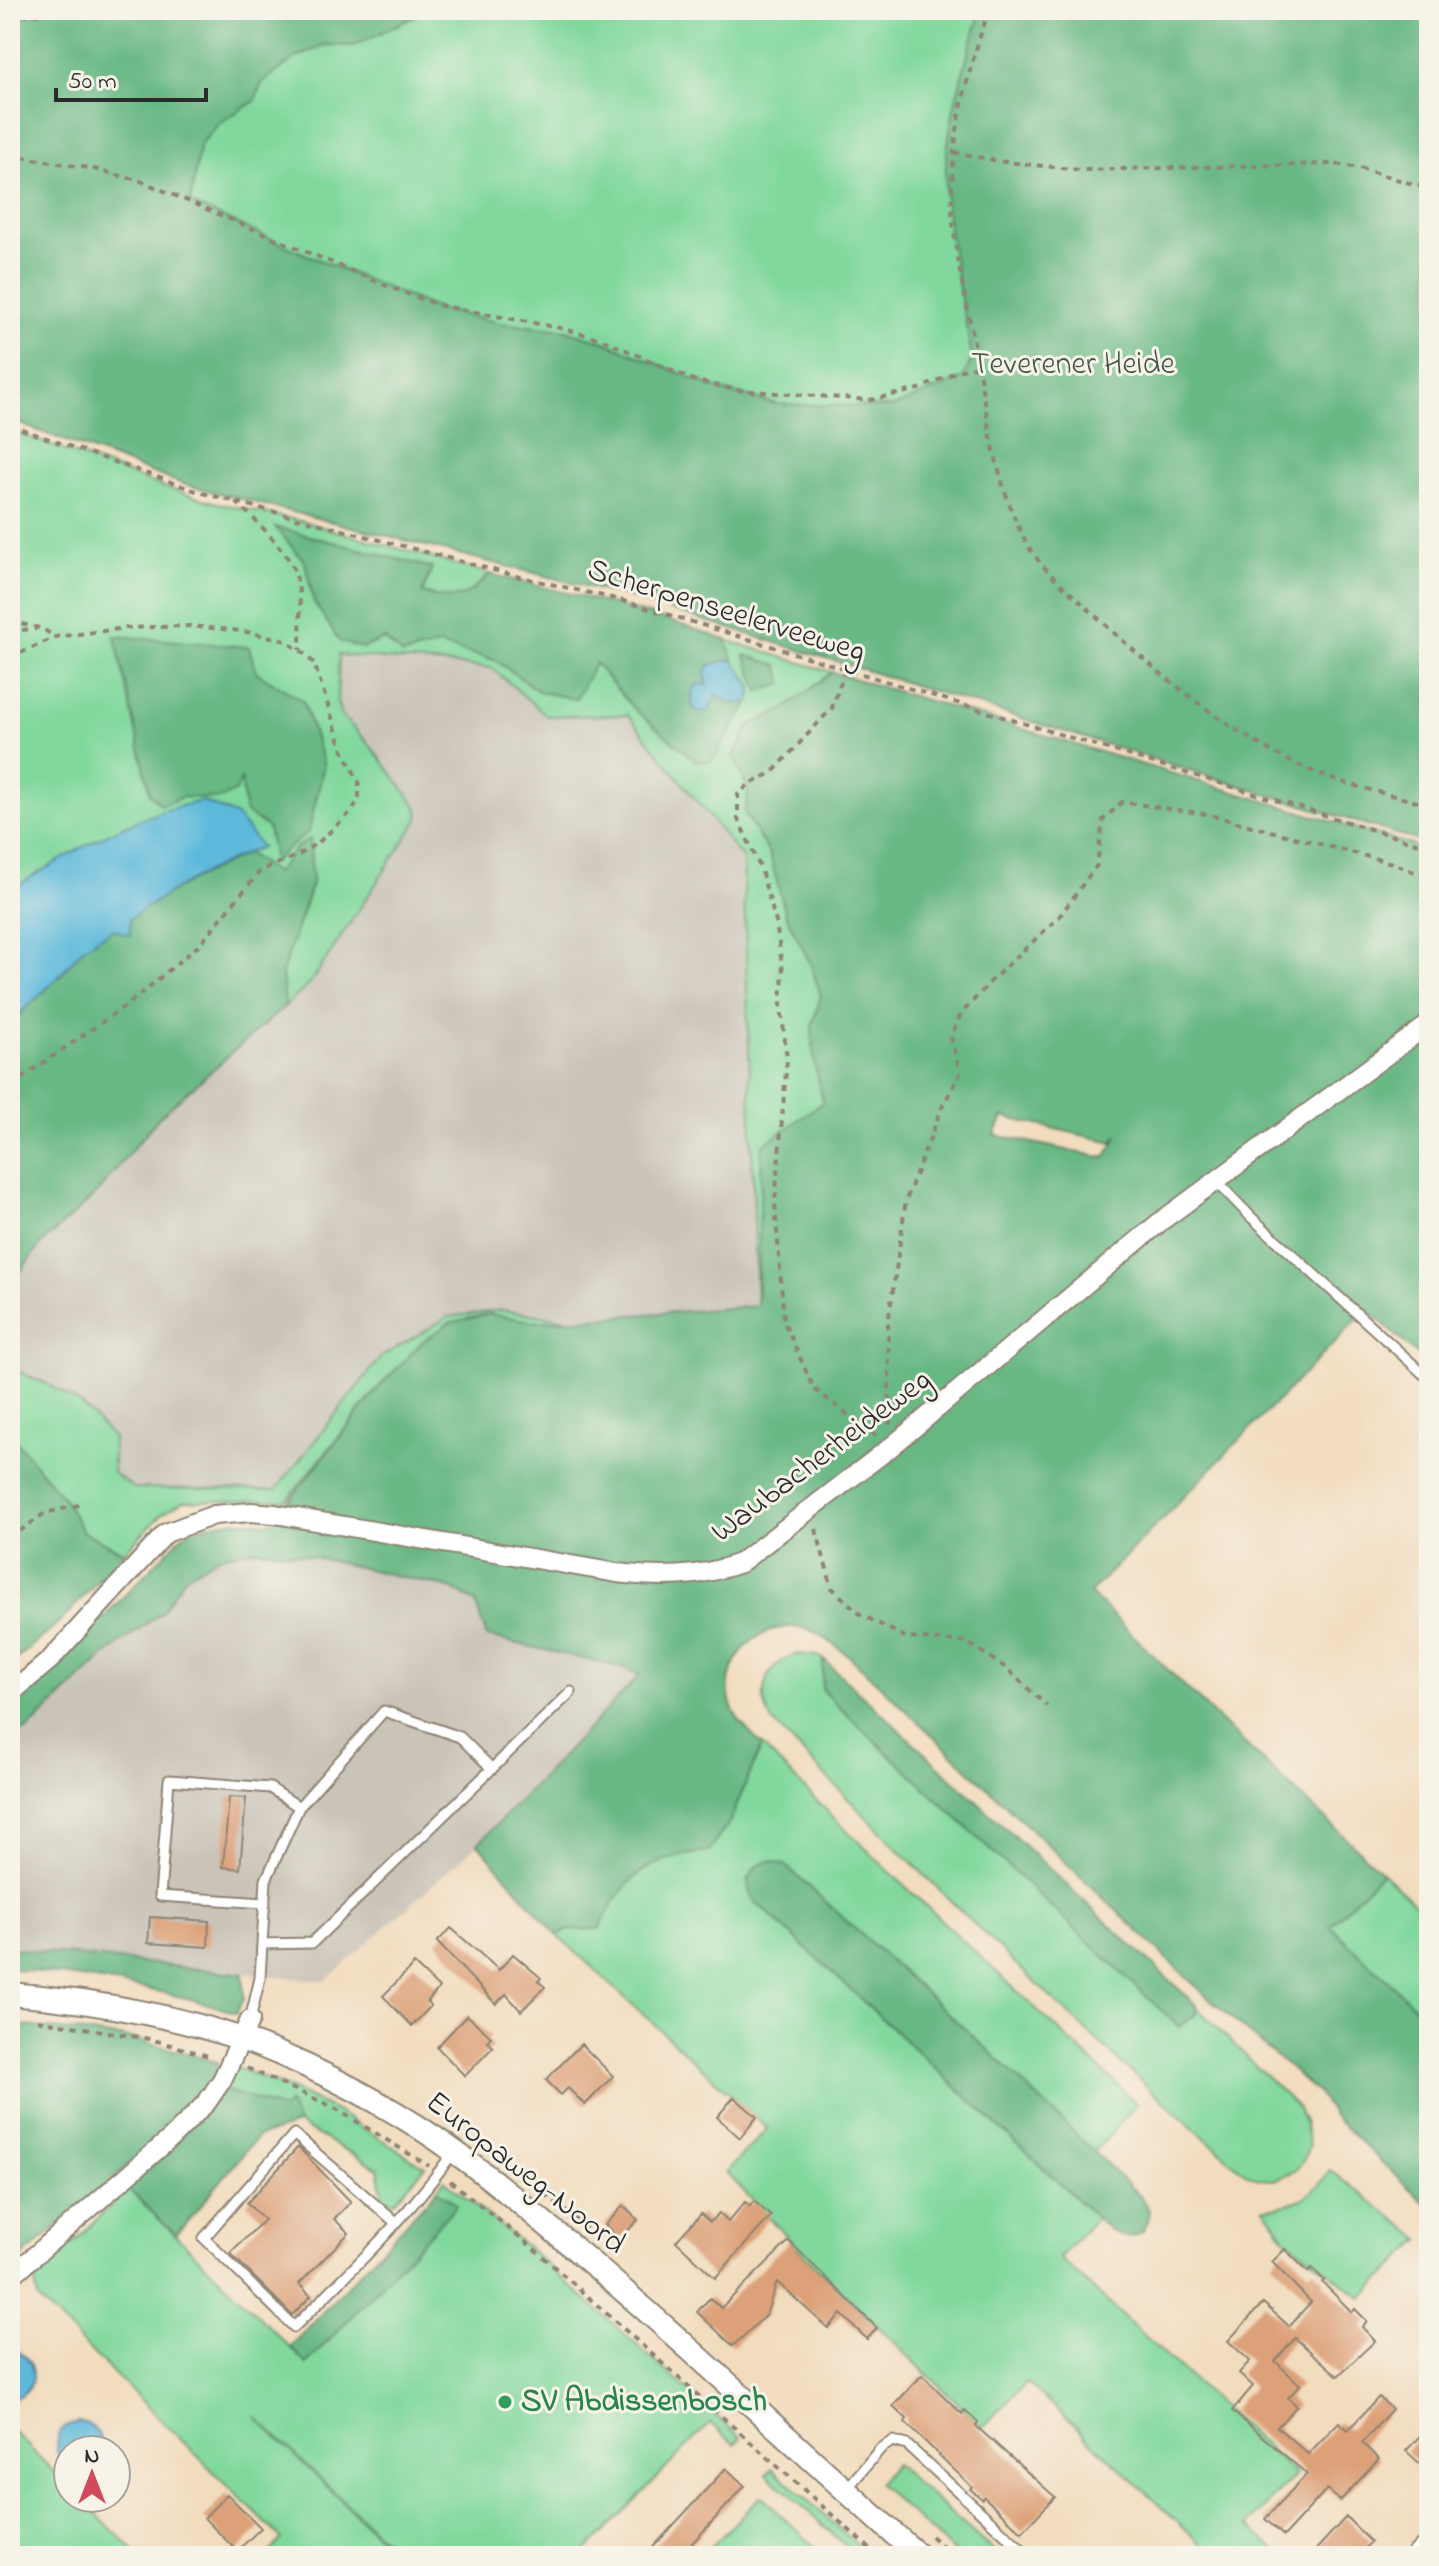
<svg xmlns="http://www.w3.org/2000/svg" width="1439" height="2566" viewBox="0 0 1439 2566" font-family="'Indie Flower',sans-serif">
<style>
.industrial{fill:#c9c3b8}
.green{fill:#80d89c;stroke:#568264;stroke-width:2}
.forest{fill:#68b884;stroke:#4a7258;stroke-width:2;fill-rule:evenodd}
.water{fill:#5cb9db;stroke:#447283;stroke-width:2}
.building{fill:#dda179}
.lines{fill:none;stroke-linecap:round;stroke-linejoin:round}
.service-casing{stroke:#8e8474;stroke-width:13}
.minor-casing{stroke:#8e8474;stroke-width:22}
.tertiary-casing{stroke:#8e8474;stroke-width:26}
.path{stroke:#8e8474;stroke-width:4;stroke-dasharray:6 6;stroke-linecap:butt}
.service{stroke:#fff;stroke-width:9}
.minor{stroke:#fff;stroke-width:18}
.tertiary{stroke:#fff;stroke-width:22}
.leisure-dot{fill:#2e9e5b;stroke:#f7f3e8;stroke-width:3}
.labels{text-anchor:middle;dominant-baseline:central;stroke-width:6;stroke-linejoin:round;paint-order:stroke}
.park-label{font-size:32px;fill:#405647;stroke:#f7f3e8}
.street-label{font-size:32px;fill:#2b2b2b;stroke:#f7f3e8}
.leisure-label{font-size:32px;font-weight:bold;fill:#27864d;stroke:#f7f3e8;text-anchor:start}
</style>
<rect width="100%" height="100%" fill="#f7f3e8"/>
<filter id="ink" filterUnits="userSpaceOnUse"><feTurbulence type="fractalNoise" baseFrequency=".0125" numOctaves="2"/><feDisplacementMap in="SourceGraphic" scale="16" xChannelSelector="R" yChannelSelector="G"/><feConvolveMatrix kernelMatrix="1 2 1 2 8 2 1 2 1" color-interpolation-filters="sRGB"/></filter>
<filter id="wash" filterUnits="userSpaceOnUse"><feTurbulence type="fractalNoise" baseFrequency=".006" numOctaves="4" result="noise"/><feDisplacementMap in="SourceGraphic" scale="32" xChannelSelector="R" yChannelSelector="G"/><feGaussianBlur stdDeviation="1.8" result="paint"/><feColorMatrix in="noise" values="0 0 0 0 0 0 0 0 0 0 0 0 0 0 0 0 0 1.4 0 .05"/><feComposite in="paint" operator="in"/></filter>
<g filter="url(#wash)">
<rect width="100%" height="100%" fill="#f2dcbe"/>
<path class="industrial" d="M339,655L493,668L547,716L628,715L744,859L757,1306L567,1319L503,1310L381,1358L276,1490L134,1488L112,1473L113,1438L47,1384L10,1368V1285L41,1244L94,1196L160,1116L309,985L418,820V808L369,744L341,715L337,702Z
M256,1549L301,1554L451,1588L475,1602L487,1637L624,1668L640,1675L478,1844L325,1981L177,1968L10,1948V1726L26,1730L106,1654L161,1613L185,1577L219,1556Z"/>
<path class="green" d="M10,10H1429V844L625,596L183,484L10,420Z
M10,430L164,487L213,502L301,521L490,574C466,599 455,602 422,593L432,569L305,562L314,602L384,639L403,655L439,644L495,660L540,692L595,663L634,709L712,761L752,697L751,684L734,663L726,640L832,672L784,710L750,725L734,756L748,790L745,814L770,855L786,915L811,965L821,996L812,1026L814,1060L823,1102L762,1147L757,1306L743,859L628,715L547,716L492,668L339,655L337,702L341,715L369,744L418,808V820L309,985L285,1006L282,973L312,883L297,847L276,874L247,853L261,847L174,808L111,833L10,890Z
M502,1310L567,1319L536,1322L489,1314L449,1323L421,1343L381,1385L287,1500L184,1501L163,1513L124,1552L83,1532L64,1499L10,1434V1368L47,1384L82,1405L113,1438V1473L134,1488L276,1490L381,1357L448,1317Z
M799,1654L818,1656L827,1661L824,1660L822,1690L837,1705L1179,2027L1196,2014V2007L1297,2107L1304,2122L1309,2144L1304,2159L1295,2171L1274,2180L1259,2179L1245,2173C1080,2031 925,1879 773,1722C754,1694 766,1662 799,1654Z
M762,1745C882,1870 1012,1984 1137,2104L1093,2153L988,2050L785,1865L771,1861L753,1899L1097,2218L1059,2258L1296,2474L1248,2525L1282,2556H1228L1223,2551L1215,2556L1027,2382L982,2427L803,2254L726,2172L767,2129L765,2126L557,1935L568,1930L598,1929C627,1875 646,1858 708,1852L730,1821Z
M1382,1872L1429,1917V2020L1330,1926Z
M233,2066L293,2090L336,2111L425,2167L393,2203L383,2196L378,2168L298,2124L289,2103L283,2109L223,2090Z
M1330,2170L1421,2239L1362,2298L1286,2239L1264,2208C1294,2207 1315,2196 1330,2170Z
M444,2180L527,2247L741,2438L734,2444L710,2423L581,2556H401L255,2416L398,2556H267L282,2539L38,2299L34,2276L75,2241L128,2189L306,2363L450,2199L437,2190Z
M10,2428L68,2486V2498H80L139,2556H15L10,2551Z
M895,2464L999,2556H958L878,2484Z
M772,2468L870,2556H857L767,2474Z
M761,2496L825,2556H702Z"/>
<path class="forest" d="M10,10H465L457,14L426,11L353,46L324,45L294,59L262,83L255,101L219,123L200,145L190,203L300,252L438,309L500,323L566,330L605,342L721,390L777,404L893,407L963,378L972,359C964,307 950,255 946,202C941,138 963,71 981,10H1429V844L625,596L183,484L10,420Z
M275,527L432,568L422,593C455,602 466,599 490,574C569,593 649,612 726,640L733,659L709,665L715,694L731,703H748L712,761H696L634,709L595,663L576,699L540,692L495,660L439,645L403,655L384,639L363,648L340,642L314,602L305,562Z
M115,636L249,647L256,672L303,701L324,765L309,831L274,861L268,828L245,812L241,779L236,791L220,799L183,797L161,805L150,794Z
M745,655L778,665L783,684L759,691Z
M832,672L1429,850V1365L1367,1309L1090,1593L1213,1714L1382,1872L1330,1926L1429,2020V2207L1333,2116L1319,2094L1203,1993L848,1655C836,1647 825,1636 812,1631C763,1612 712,1664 734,1712C740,1725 753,1735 762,1745L730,1821L708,1852C646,1858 627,1875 599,1929L568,1930L557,1935L478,1844L640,1675L624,1668L487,1637L475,1602L451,1588L301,1554L256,1549L219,1556L185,1577L161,1613L106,1654L26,1731L10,1726V1705L51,1672L184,1534C211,1520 241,1519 272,1523L381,1385L421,1343L449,1323L489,1314L536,1322L757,1306L762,1146L823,1102L814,1060L812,1026L821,996L811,965L786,915L770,855L745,813L748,790L734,756L750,725L784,710ZM1003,1117L1112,1142L1118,1135L1105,1158L995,1135Z
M310,839L312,883L282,973L285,1006L160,1116L94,1196L41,1244L10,1285V1023L59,977L83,948L188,881L247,853L276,873L297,847Z
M10,1434L64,1499L83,1532L124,1552L66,1616L10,1665Z
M823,1659L1196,2005V2014L1179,2027L837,1705L822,1690Z
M771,1861L785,1865L988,2050L1140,2196C1151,2207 1152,2218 1143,2231C1132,2239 1122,2239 1110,2230L753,1899C742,1881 751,1864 771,1861Z
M10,1948L243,1974L244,1998L236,2013C164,1987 85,1979 10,1968Z
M10,2024L136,2039L217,2062V2076L202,2101L10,2267Z
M223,2090L283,2109L289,2103L298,2124L257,2137L176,2235L128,2189Z
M437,2190L457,2205L306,2364L290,2347Z"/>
<path class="water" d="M733,659C740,674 759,685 748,703H731L716,694L712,705L707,712H698L692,706V693L697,684L708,685L705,675L709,665Z
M203,801L237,816L261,847C215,866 171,889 130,919V935L113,929L83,948L59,977L10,1023V890C69,854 134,813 203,801Z
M10,2349C40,2356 41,2393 10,2399Z
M78,2422C94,2424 102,2434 101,2450H68V2466C49,2452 53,2426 78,2422Z"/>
<g id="blocks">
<path class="building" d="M229,1797L246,1798L240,1869L223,1867Z
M150,1917L209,1921L208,1947L148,1943Z
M451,1928L499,1970L513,1954L541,1978L538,1981L545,1987L521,2011L506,1994L496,2004L437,1942Z
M414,1964L439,1988L427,2002L431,2006L412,2026L383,1996Z
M467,2015L491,2037L487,2041L493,2047L465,2076L437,2047Z
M581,2044L613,2076L585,2105L568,2088L561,2095L546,2080Z
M734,2097L757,2117L740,2138L717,2117Z
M298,2147L351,2202L334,2219L349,2233L299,2284L311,2296L292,2315L230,2253L264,2220L247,2203Z
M754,2201L771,2216L715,2278L676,2241L701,2214L710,2222L719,2213L728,2222L745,2202L750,2206Z
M623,2206L638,2220L620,2239L605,2225Z
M789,2241L877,2328L867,2339L841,2314L828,2328L777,2282L766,2315L733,2346L697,2312L710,2298L721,2308Z
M1285,2249L1308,2272L1312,2268L1324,2280L1322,2282L1352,2312L1355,2309L1367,2321L1362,2327L1375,2341L1338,2376L1295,2338L1275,2361L1300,2385L1288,2398L1297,2406L1277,2427L1308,2454L1339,2422L1348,2430L1379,2397L1392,2409L1362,2443L1379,2459L1340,2501L1327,2489L1284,2536L1265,2519L1307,2474L1232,2411L1253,2386L1239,2373L1250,2361L1228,2341L1263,2303L1289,2326L1311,2302L1272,2262Z
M922,2375L962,2414L965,2410L978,2422L976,2426L1055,2497L1022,2532L984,2497L982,2499L970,2489L972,2487L905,2422L907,2419L893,2406Z
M1429,2426V2472L1406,2451Z
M726,2468L745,2486L698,2537L680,2556H645Z
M227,2494L261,2528L237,2551L204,2518Z
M1346,2517L1371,2542L1357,2556H1310Z"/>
</g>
</g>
<g filter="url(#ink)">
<use href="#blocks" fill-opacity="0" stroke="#8e8474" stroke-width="2"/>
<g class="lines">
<g class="service-casing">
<path id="service" d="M1215,1180L1251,1217L1429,1379
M265,1903L160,1896L169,1780L270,1788L299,1807
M262,1944L266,1880L299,1807L384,1711L460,1737L492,1769
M250,2020L260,1978L262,1944L312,1943L571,1692
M395,2222L294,2134L204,2238L294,2327C350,2272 409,2216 454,2151
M845,2491L881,2448L893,2441L907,2445L1029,2556"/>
</g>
<g class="minor-casing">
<path id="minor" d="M10,1694L50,1660L166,1533L214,1515L251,1512L275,1514L617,1573C660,1578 699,1578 740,1563L891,1447L1160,1222L1429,1024
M10,2277L171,2138L207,2102L222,2080L250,2020
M1415,2556L1429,2542"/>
</g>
<g class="tertiary-casing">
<path id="tertiary" d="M10,1994C98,2001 199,2019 280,2054C342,2081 405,2115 459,2155C506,2189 550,2228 595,2266C705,2360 810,2460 919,2556"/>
</g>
<path class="path" d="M989,10C969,67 953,126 952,187C950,237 964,289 973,337C986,406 993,479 1026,542C1038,565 1064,587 1083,604C1142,660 1222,729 1296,764C1338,784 1385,793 1429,805
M10,16L105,10
M954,152L997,161L1080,170L1334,164L1360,168L1429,189
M10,155L94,169L141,181L382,284L438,305L565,329L601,339L696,381L736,390L870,400L919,389L958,371L978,366
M10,425L199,492L512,575L620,600L1429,847
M236,502C254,519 289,551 296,575C302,598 300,626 300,650
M10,621L43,629L55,637
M10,631L36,629
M10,658L55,637L126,628L190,626L242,631L281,639L300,650L314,663L342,748L359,782V797L353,810L320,841L299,855L261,870L199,945L131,1002L10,1086
M845,670L832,708L772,773L751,783L738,794V819L760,867L776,922L783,971L781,1006L787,1059L775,1203L784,1322L814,1389L876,1436
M890,1425L888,1324L906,1200L942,1107L960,1074L951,1036L961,1014L993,979L1059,917L1097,865L1103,820L1122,802L1206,814L1392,863L1429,878
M816,1529L832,1588L860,1614L907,1638L967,1642L1006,1668L1047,1706
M10,1538L45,1513L79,1505
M37,2020L150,2039L212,2057
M247,2068L333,2107L429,2166
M450,2181L531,2246L878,2556
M545,2194L597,2237
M931,2536L953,2556"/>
<use href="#service" class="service"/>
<use href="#minor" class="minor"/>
<use href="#tertiary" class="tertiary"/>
</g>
</g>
<circle class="leisure-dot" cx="505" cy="2402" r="8"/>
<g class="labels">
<g class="park-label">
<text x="1073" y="365">Teverener Heide</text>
</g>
<g class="street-label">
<text transform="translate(726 612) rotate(17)">Scherpenseelerveeweg</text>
<text transform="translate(822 1457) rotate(-37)">Waubacherheideweg</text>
<text transform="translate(525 2174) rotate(38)">Europaweg-Noord</text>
</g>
<g class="leisure-label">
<text x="521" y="2402">SV Abdissenbosch</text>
</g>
</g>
<rect width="1439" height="2566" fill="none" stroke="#f7f3e8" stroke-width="40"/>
<g transform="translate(92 2474)"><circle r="38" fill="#f7f3e8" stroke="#a5a39c" stroke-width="2"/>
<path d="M0-6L14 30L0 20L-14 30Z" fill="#d1495b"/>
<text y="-12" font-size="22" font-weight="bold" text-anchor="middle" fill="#2b2b2b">N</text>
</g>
<path d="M56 88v12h150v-12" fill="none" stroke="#2b2b2b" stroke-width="4"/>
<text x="68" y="88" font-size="24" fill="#2b2b2b" stroke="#f7f3e8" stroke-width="6" paint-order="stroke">50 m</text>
</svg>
